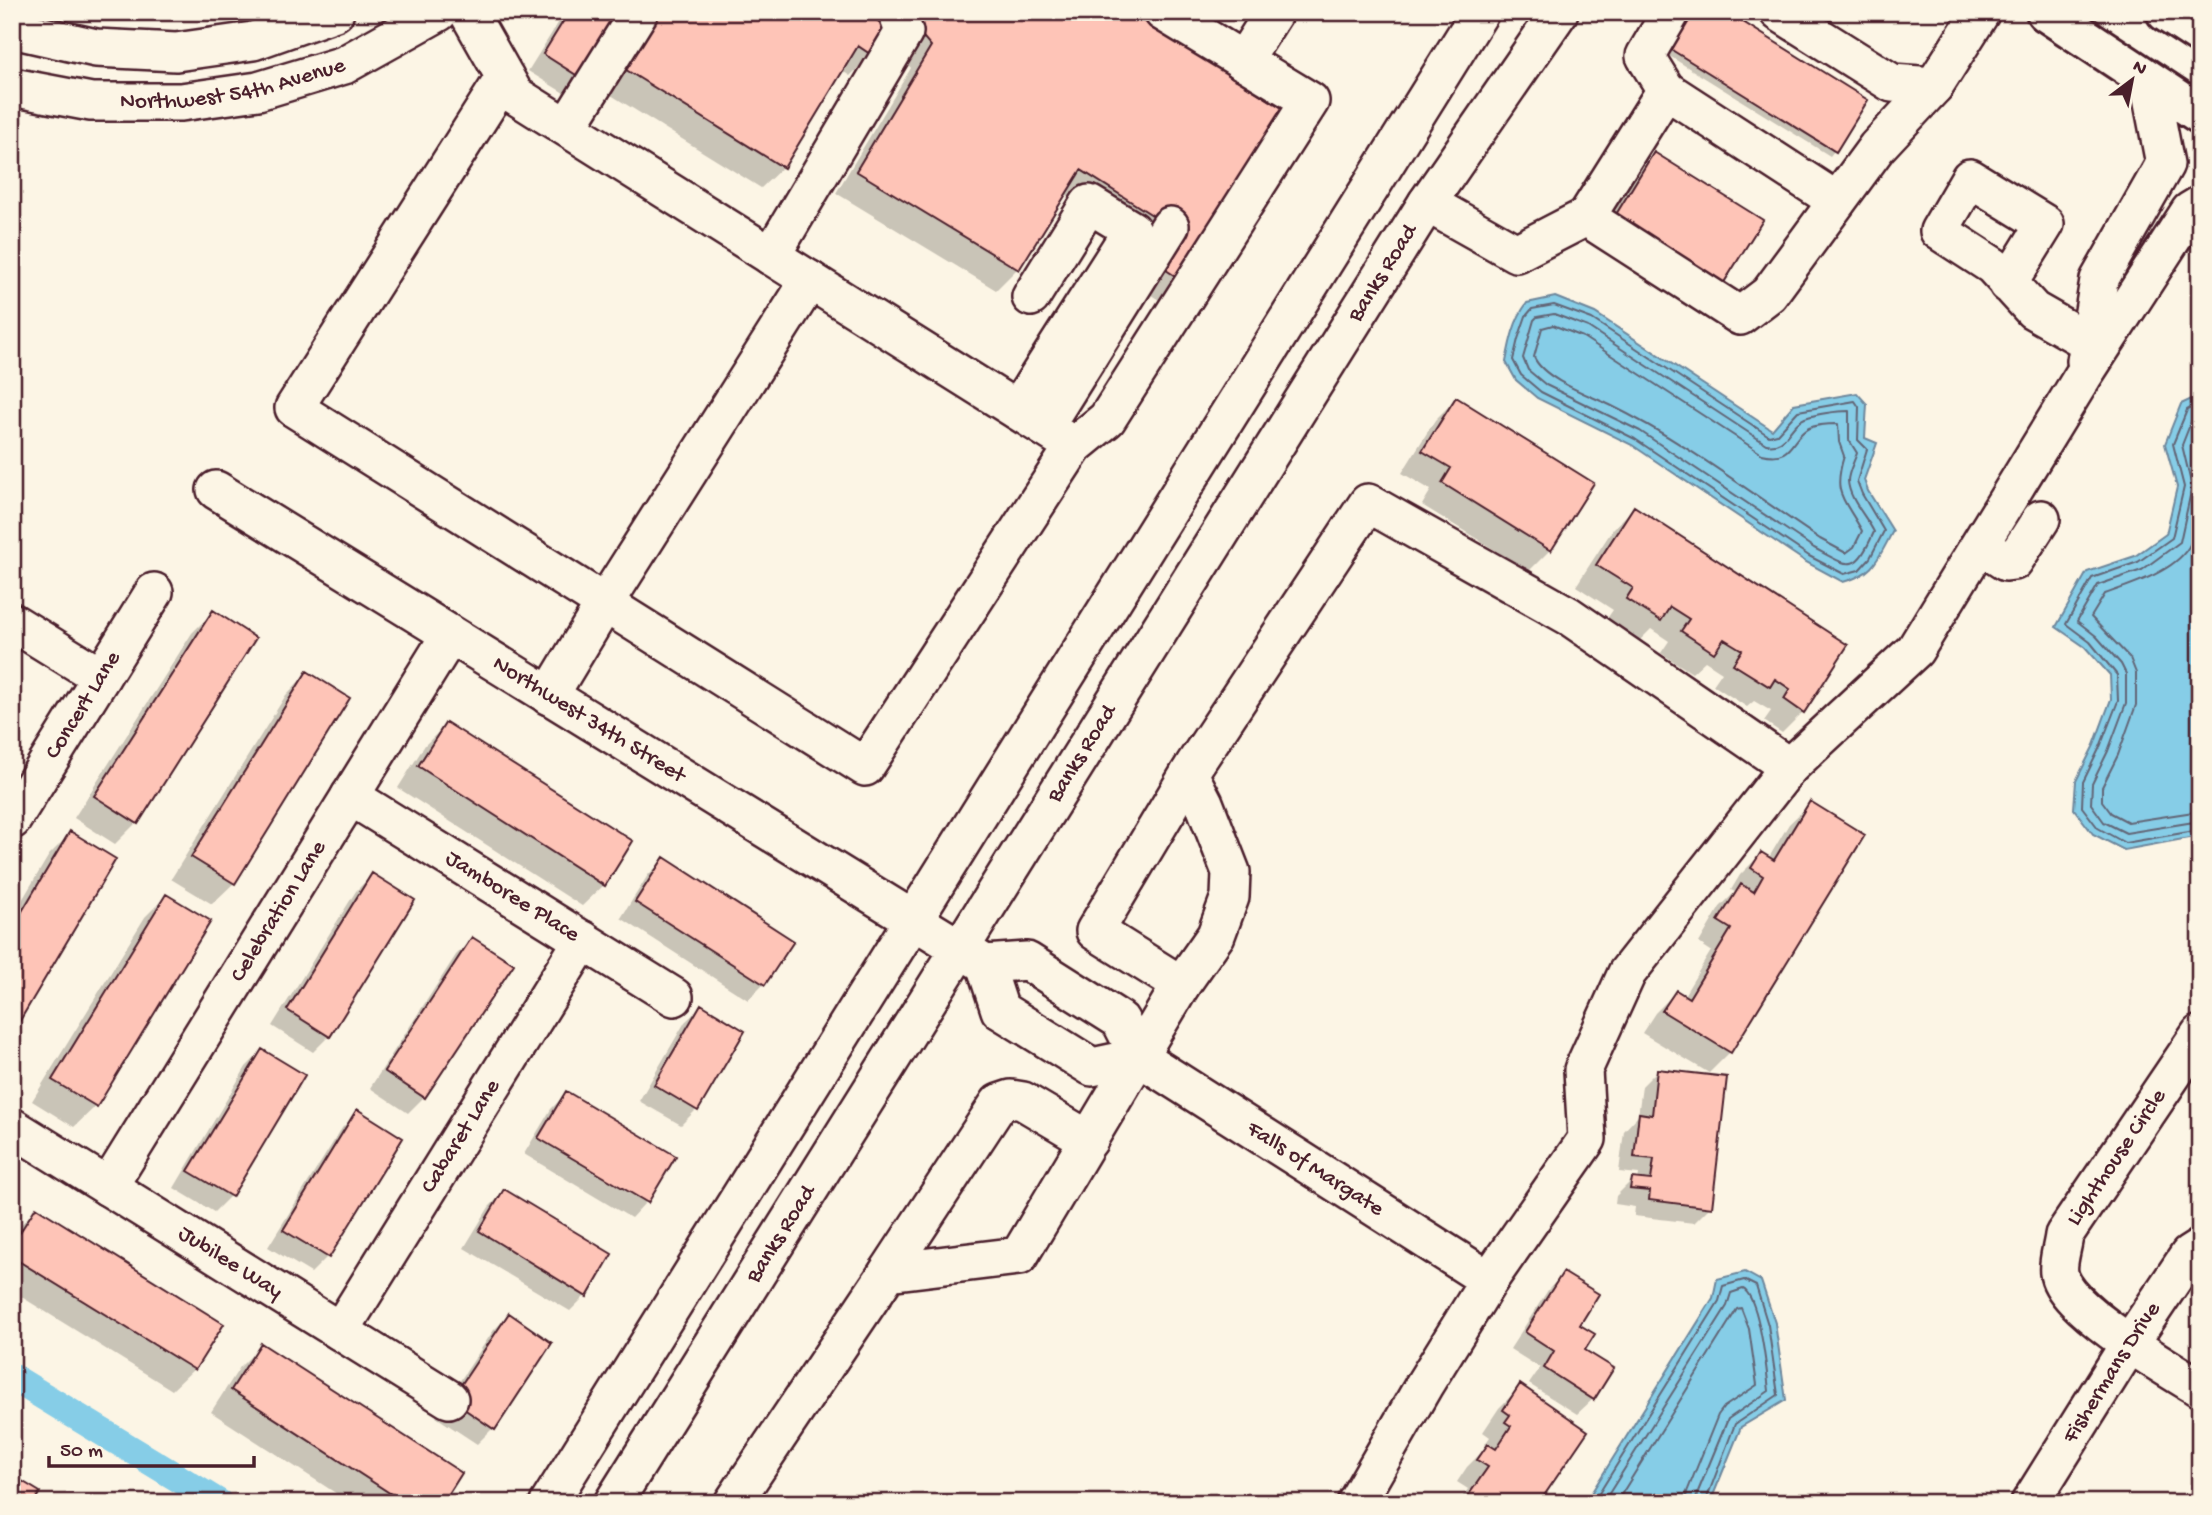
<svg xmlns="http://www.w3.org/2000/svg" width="2212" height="1515" viewBox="0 0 2212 1515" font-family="'Gochi Hand',sans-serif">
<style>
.water{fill:#86cde7;stroke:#6e879c;stroke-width:2}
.shadow{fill:#0003}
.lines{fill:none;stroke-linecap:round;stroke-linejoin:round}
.shore{stroke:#626576;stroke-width:2}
.canal{stroke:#86cde7;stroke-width:28}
.building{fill:#fec4b7;stroke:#4a1f2b;stroke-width:2}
.minor-casing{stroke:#4a1f2b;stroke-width:42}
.major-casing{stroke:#4a1f2b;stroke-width:44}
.minor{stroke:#fcf5e5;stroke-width:37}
.major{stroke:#fcf5e5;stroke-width:38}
.labels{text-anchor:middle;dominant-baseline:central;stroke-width:5;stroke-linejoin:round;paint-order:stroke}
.street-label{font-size:23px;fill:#4a1f2b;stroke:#fcf5e5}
</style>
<rect width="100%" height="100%" fill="#fcf5e5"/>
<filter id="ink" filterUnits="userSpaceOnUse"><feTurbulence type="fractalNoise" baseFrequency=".0143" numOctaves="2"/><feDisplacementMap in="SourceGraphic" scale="14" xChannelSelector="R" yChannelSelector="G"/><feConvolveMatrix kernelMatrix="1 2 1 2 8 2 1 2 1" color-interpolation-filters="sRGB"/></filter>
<g filter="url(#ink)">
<path class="water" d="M1555,297L1595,313L1772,430L1794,404L1857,393L1867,404L1865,438L1877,443L1864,480L1868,491L1893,531C1878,558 1875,574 1843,582L1806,562L1632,445L1537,398L1516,380L1506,362C1510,341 1514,320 1527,303Z
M2200,395V836L2124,850L2093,834L2074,809L2076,781L2094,745L2111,699L2110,675L2085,647L2056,627L2087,572L2135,556L2166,534L2177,487L2165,444L2181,404Z
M1745,1272L1761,1281L1775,1323L1786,1400L1741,1427L1710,1503H1585L1713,1298L1717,1279Z"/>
<path class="shadow" d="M565,12H620L580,77L564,93L528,71Z
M650,12H860L871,55L850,76L841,70L783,167L761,188L603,90Z
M1127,12L1291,115L1164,303L1143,290L1162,256L1064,193L1017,269L996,290L836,193L911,68L897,52L888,34Z
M1688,12L1866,101L1834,151L1830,156L1663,52Z
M1654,154L1722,283L1600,232L1639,170Z
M1456,399L1550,550L1529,571L1422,505L1431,490L1402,473L1435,420Z
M1634,508L1846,645L1803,712L1782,733L1764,721L1771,711L1754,701L1747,707L1713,685L1722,672L1705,661L1692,673L1661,653L1669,641L1651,629L1639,641L1606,620L1613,610L1576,586L1613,529Z
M213,612L136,823L115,844L74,818L192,633Z
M307,673L234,883L212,904L171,879L286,695Z
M447,724L604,885L582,906L398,788L425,745Z
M1811,803L1730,1052L1709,1073L1642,1033L1655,1013L1676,992L1683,997L1711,951L1699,943L1720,907L1735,892L1731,890L1740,875L1761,854L1768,859L1789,824Z
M70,834L12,1031V917L49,855Z
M664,860L764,984L748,1000L621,918L648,875Z
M372,875L329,1036L313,1052L272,1026L356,891Z
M166,896L96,1106L74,1127L32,1101L145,917Z
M472,939L424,1097L408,1113L370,1088L456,955Z
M701,1007L697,1109L681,1125L639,1101L685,1022Z
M262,1051L303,1075L230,1196L214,1212L174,1188L246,1067Z
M1658,1070L1710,1207L1694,1223L1634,1216L1635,1207L1615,1204L1616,1196L1632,1180L1638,1181L1639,1174L1619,1172L1624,1131L1638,1116L1642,1086Z
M567,1093L646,1202L631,1218L524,1154L551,1109Z
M358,1112L401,1138L327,1257L311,1273L268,1247L342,1128Z
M505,1191L585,1296L570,1311L464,1248L489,1207Z
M36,1209L194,1369L172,1390L12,1291V1234Z
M1563,1274L1593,1399L1577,1414L1529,1384L1540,1368L1510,1349L1548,1290Z
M509,1315L493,1428L477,1444L436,1417L493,1331Z
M261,1346L441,1503H351L211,1412L240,1367Z
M1520,1387L1537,1503H1452L1454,1500L1458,1503L1468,1489L1457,1482L1467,1467L1488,1446L1485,1444L1490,1437L1483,1432L1499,1408Z"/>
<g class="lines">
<path class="shore" d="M1554,305L1592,319L1769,436L1777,434L1798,411L1855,401L1859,407L1858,440L1867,449L1857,481L1862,494L1884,531L1870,558L1859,570L1844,574L1809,556L1635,439L1541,392L1521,375L1513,360L1518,339L1526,316L1532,309Z
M1554,314L1588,327L1766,444C1788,448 1788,425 1805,418C1817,414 1836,411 1849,411V440L1857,453C1854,462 1848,472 1848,481C1849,499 1866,516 1874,532C1855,575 1850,567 1814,548L1640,431L1546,385L1528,370L1523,358L1534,320L1537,317Z
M1553,325L1583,337L1762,454C1794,462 1790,437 1809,428C1816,425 1830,424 1838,424L1839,442L1844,456C1832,495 1844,498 1862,531L1854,547L1846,553L1820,539C1751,493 1684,441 1610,405C1589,395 1543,379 1534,357L1542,328Z
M2200,403L2187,410L2173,444L2184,487L2172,538L2138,562L2092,578L2066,624L2090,642L2117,675L2118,701L2100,747L2083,782L2082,807L2098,828L2125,843L2200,830
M2200,413L2193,417L2182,445L2192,487L2180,542L2142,570L2098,585L2077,621L2096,636L2121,664L2126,674V703L2108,751L2092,784L2091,804L2104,822L2126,833L2200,821
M2200,504C2197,518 2196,536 2188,548C2173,572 2130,585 2105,594L2091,617L2130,658L2136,673V705L2118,755L2102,787V801L2111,813L2128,822L2200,811
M1593,1503L1719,1301L1723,1286L1744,1280L1756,1286L1768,1325L1778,1395L1735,1424L1705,1503
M1603,1503L1727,1306L1731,1293L1743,1289C1759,1297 1767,1372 1769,1391L1728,1419L1697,1494L1696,1503
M1616,1503L1737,1309L1741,1308L1749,1329L1757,1385L1724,1407L1718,1415L1687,1492L1685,1503"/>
<path class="canal" d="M12,1377L219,1503"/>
</g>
<path class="building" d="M569,12H622L581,78L543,54Z
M657,12H863L889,28L873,56L858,46L784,168L623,68Z
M909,12H1130L1293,115L1186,283L1163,268L1182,234L1081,170L1019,270L856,171L931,46L918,31Z
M1688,12H1727L1868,100L1836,152L1667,47Z
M1654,152L1763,220L1723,284L1615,216Z
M1456,397L1594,483L1551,551L1442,483L1451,468L1422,451Z
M1634,506L1848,645L1804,713L1784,699L1790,689L1775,679L1770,687L1733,664L1742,650L1724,639L1714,653L1681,631L1689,619L1670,607L1661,621L1626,599L1633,588L1596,565Z
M213,610L256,638L138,824L94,796Z
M307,671L350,698L235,884L191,857Z
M446,722L633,841L605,886L418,766Z
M1810,801L1865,835L1731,1053L1662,1011L1676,990L1689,998L1731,929L1718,921L1741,884L1754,892L1763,876L1751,868L1761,852L1774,860Z
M70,831L116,859L12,1034V928Z
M664,857L794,941L765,985L635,902Z
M372,873L415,900L330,1037L287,1010Z
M166,894L211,921L97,1107L52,1080Z
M472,937L514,964L425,1098L384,1071Z
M701,1004L745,1031L698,1111L654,1085Z
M262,1049L305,1075L232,1197L188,1171Z
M1657,1069L1727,1077L1712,1208L1649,1200L1650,1191L1630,1189L1632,1178L1651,1180L1654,1159L1634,1157L1639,1113L1652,1115Z
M566,1091L676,1156L648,1203L538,1138Z
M357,1109L403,1138L329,1258L283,1230Z
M504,1189L612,1254L587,1297L479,1231Z
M36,1207L224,1324L195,1370L12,1257V1245Z
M1563,1272L1599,1294L1580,1325L1595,1334L1585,1350L1614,1368L1594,1400L1544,1368L1554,1351L1525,1332Z
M509,1313L552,1343L495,1430L451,1400Z
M261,1343L462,1473L443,1503H405L231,1390Z
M1520,1384L1588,1431L1539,1503H1463L1488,1467L1477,1460L1488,1444L1496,1449L1511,1426L1505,1422L1510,1415L1503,1410Z
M12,1475L40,1492L33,1503H12Z"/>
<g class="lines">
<g class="minor-casing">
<g id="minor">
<path d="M468,12L515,95L1074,446L865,767L294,408L505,77"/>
<path d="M1671,12L1645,56L1666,90L1586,217L1740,316L1769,294L1877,147L1934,86L1981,12"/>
<path d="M1779,12L1892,83L1934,86"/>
<path d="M12,29L96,48L176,52L253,41L335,12"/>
<path d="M1243,61L1274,12"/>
<path id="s1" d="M12,87L91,102H181L258,91L344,65L439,12"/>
<path d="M1666,90L1837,201"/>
<path d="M567,127L639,12"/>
<path d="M1427,203L1516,253L1586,217"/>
<path d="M771,256L904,32L897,12"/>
<path d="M2008,284L2045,224L1970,178L1939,231L1993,266L2033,310L2089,342"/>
<path d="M2086,361L2099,280L2165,164L2149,81"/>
<path d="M1017,410L1132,230L1089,204L1031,297"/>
<path d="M1044,427L1170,226"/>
<path d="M1074,446L1107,419L1310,101L1163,12"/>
<path id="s2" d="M216,490L985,964L1027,961L1120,1020L1139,1057L1489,1280"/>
<path d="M1980,545L2006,562L2014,561L2041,519"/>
<path d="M12,622L101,677"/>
<path d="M549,696L605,603L810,280"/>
<path id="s3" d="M350,796L674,997"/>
<path id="s4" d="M12,820L154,592"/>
<path d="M985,964L1000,1010L1092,1067L1139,1057"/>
<path d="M1181,985L1216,935L1230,897L1231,872L1204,803L1189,774"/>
<path d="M2200,1034L2064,1235C2063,1246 2057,1262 2059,1273C2063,1308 2169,1369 2200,1388"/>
<path id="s5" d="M12,1127L449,1399"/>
<path id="s6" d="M108,1187L450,635"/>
<path d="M888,1272L999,1103L1011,1099L1023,1101L1089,1140"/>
<path id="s7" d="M340,1331L583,940"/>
<path d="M549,1503L1480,12"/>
<path id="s8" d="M613,1503L1427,203L1559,12"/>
<path d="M733,1503L888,1272L1019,1256L1181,985L1095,931L1195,764L1368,503L1569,616L1789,767"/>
<path d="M1356,1503L1424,1385L1489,1280L1587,1139L1583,1070L1627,973L1789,767L1915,650L2083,376L2190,211L2200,205"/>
<path id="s9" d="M2030,1503L2130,1343L2189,1255L2200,1248"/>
</g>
</g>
<g class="major-casing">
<path id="major" d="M2046,12L2200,114
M2166,12L2200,34"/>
</g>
<use href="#minor" class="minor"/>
<use href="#major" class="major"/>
</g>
</g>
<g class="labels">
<g class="street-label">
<text stroke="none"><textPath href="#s1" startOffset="224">Northwest 54th Avenue</textPath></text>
<text stroke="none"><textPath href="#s8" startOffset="1451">Banks Road</textPath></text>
<text stroke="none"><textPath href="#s4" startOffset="135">Concert Lane</textPath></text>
<text stroke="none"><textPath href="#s2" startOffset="438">Northwest 34th Street</textPath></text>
<text stroke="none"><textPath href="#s8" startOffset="884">Banks Road</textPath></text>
<text stroke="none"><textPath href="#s3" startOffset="191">Jamboree Place</textPath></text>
<text stroke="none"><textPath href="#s6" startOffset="324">Celebration Lane</textPath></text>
<text stroke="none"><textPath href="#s7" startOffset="229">Cabaret Lane</textPath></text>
<text transform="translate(2117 1158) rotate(-56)">Lighthouse Circle</text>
<text stroke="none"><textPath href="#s2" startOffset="1306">Falls of Margate</textPath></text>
<text stroke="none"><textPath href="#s8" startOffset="317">Banks Road</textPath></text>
<text stroke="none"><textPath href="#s5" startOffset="257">Jubilee Way</textPath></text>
<text stroke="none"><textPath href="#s9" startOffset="154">Fishermans Drive</textPath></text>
</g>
</g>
<rect width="2212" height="1515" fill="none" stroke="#fcf5e5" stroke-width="42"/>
<rect x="21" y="21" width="2170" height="1473" fill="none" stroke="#4a1f2b" stroke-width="2.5" filter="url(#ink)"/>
<g transform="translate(2132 80) rotate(32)" stroke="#fcf5e5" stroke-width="5" paint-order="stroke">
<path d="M0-5L12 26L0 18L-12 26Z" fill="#4a1f2b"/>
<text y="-10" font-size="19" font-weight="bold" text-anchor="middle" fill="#4a1f2b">N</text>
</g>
<path d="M49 1456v10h205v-10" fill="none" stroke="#4a1f2b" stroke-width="3.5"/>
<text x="60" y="1456" font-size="21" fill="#4a1f2b" stroke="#fcf5e5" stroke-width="5" paint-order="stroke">50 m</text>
</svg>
